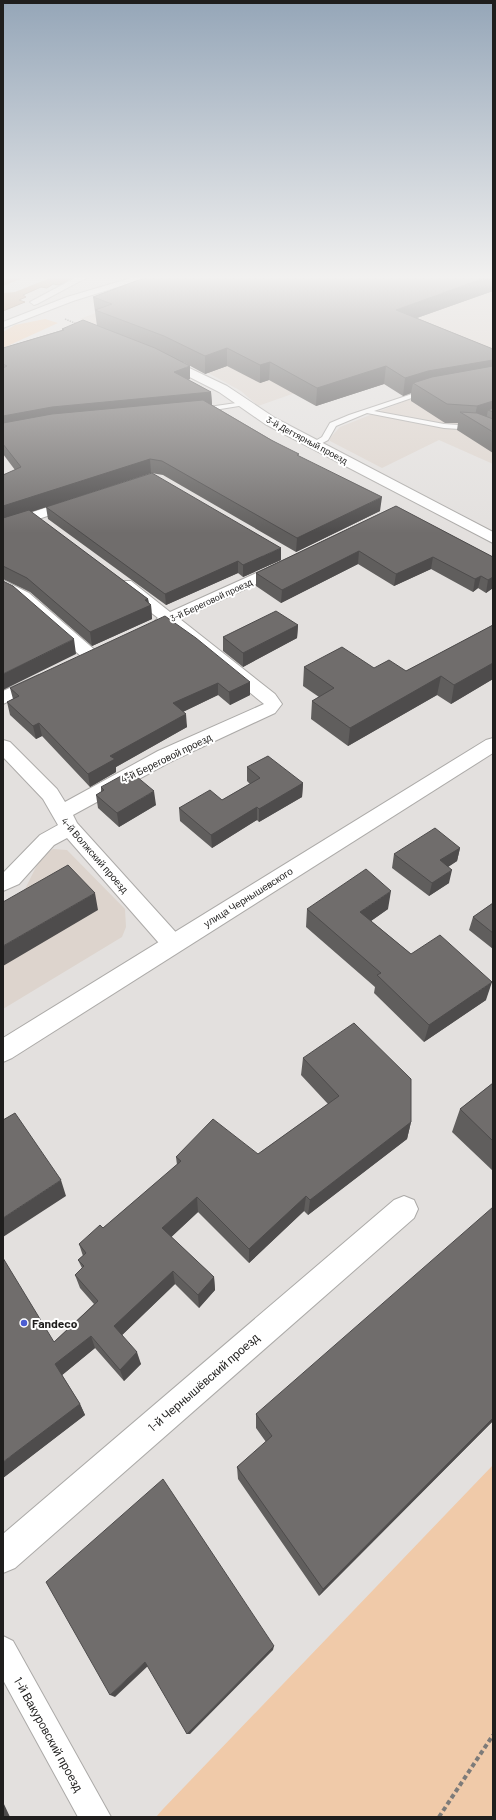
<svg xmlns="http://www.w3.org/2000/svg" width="496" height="1820" viewBox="0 0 496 1820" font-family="Barlow,sans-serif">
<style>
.built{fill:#ddd4cd}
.green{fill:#f0caa9}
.water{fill:#b89270;stroke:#8a6f57}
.pier{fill:#e3e0de}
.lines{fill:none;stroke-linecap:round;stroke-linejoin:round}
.service-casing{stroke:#acaaa8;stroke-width:2}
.pedestrian-casing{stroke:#acaaa8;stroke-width:2}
.minor-casing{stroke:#acaaa8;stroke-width:2}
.primary-casing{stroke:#acaaa8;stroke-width:2}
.path-far1{stroke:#7d7b79;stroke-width:1.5;stroke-dasharray:1.5 1;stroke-linecap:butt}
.path{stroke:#7d7b79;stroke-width:4;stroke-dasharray:4.5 3;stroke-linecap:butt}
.service{fill:#fff;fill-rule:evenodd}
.pedestrian{fill:#fff;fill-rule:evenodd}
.minor{fill:#fff;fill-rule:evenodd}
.primary{fill:#fff;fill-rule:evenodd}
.wall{fill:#605e5d}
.shaded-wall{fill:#4e4c4c}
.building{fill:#706d6c;stroke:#4e4c4c}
.poi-dot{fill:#4b5dd2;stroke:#fff;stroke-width:1.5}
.labels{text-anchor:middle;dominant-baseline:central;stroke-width:4;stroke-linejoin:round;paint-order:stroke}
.far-street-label{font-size:9px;fill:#1f1e1d;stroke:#fff}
.street-label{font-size:10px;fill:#1f1e1d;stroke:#fff}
.near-poi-label{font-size:12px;font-weight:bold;fill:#1f1e1d;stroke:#fff;text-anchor:start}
.near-street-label{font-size:12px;fill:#1f1e1d;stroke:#fff}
</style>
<rect width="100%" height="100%" fill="#e3e0de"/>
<path class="built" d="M493,278V464L439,440L382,468L330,441V438L340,427L405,401L434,393L369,367L258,406L241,391L210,374L80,319L168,285Z
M53,849L67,850L125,909L126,927L122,937L3,1009V910L19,901L40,859Z"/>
<path class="green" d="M45,319L58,323L3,348V332L15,325Z
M493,1465V1817H156L163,1809Z"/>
<path class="water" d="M3,278H74L59,285L53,284L47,288L41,287L23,295L26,297L19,300L25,302L3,311Z"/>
<path class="pier" d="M23,278H50L15,292L3,293V286Z"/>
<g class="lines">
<g class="service-casing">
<path id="service" d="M427,389L429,390V392L374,411L444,424L474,426L493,419V423L475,430L444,428L367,413L336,426L328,440L317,446L310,444L322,437L330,423L349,415Z
M243,402L245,403V405L202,412L199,410L202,408Z"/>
</g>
<g class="pedestrian-casing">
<path id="pedestrian" d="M75,278H86L37,304L34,305L30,302Z
M131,278H146L73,301L3,328V322L67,297Z
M3,1636L13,1641L111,1817H78L3,1680Z"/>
</g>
<g class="minor-casing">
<path id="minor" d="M164,356L227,386L275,418L493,532V543L265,424L219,392L160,362L158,360L160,358Z
M75,498L80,499L82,502L80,505L3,531V522Z
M283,561L289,563L291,566L289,569L180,619L275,694L282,704L275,713L172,761L73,815L77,823L181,938L184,944L181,950L173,953L165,950L67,838L54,845L19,884L3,891V873L40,835L58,825L43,799L3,757V740L10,742L57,789L65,802L158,751L264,704L168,626L159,630L153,629L151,625L158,618L119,587L117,584L119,581H131L170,612Z
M3,580L29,593L96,651L99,655L96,659L90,660L84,659L17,599L3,592Z
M39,675L45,676L48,680L45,684L3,704V691Z
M404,1196L414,1200L418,1209L414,1218L15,1568L3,1573V1534L394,1200Z"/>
</g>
<g class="primary-casing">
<path id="primary" d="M493,738V753L12,1058L3,1062V1038L486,740Z"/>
</g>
<path class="path-far1" d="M65,319L77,324"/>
<path class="path" d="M439,1817L493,1735"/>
<use href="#service" class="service"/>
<use href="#pedestrian" class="pedestrian"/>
<use href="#minor" class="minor"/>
<use href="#primary" class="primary"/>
</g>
<path class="wall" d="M493,278V291L417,318L493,349V453L457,430L458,423H445L411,401V393L403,396L384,384L316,406L269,380L260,383L227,366L205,374L183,362L190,379L188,380L211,392L212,405L299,456L380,511L296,552L163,475L151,473L31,512L148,599L149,603L151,605L152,619L92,646L30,592L3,579V475L15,470L3,454V348L62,330V329L97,326L93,297Z
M396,506L493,557V588L486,593L478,588L473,592L431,569L394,586L358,564L281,603L256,586V573Z
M46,507L281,560L243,577L238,573L166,605L48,519Z
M298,625L297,638L243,667L223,651V637Z
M493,625V679L451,704L437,695L348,746L311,719L312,701L319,697L303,686L304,667L374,668L406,671Z
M250,682V695L230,705L218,695L183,712L187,727L116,767V772L90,787L42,736L36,739L10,715L7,702L13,699L10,688Z
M247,767L303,783L302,797L259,822L257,820L212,848L180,821L179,808L222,800L250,784L247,781Z
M101,787L156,805L119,827L98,808L96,795L101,792Z
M460,848L457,861L448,867L449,883L429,896L392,868L394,854Z
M493,903V949L469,930L473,917Z
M307,909H388L371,921L411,954L486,1000L424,1042L374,993L375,987L306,927Z
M303,1058L411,1122L407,1139L308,1215L304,1211L249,1263L198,1212L171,1237L214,1277L215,1290L199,1308L175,1284L122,1335L141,1364L124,1381L95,1348L62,1375L80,1404L85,1415L3,1478L54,1342L94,1304L80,1288L75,1275L82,1268L78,1260L83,1256L79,1244L103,1228L177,1165L176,1157L258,1154L328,1104L301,1075Z
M493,1083V1171L452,1132L460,1109Z
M256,1414L493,1421L319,1596L238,1479L237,1467L266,1442L256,1428Z"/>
<path class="shaded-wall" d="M485,278H493V291L394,326L396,310Z
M227,348V366L205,374V356Z
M493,360V377L413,383L411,393L403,396L405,378L428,371Z
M270,362L269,380L260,383V365Z
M190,366V379L175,384L174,372Z
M386,366L384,384L316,406L317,388Z
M211,392L212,405L3,429V416L52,407Z
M493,401V412L488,410L486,420L474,421L477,406Z
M150,459L151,473L3,521V506Z
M382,497L380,511L296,552L297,538Z
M281,548V560L243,577V565Z
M359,551L358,564L281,603L282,590Z
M433,557L431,569L394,586L396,574Z
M238,561V573L166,605L165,594Z
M481,576L478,588L473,592L475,579Z
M493,577V588L486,593L488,580Z
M148,599L149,606L151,605L152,619L92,646L90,632Z
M298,625L297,638L243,667V653Z
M74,639L76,654L3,690V674Z
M493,663V679L451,704L454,685Z
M441,676L437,695L348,746L350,728Z
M250,682V695L230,705L229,692Z
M218,683V695L174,716L173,703Z
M186,714L187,727L116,767V772L90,787L88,774L110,756Z
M39,723L42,736L36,739L33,726Z
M303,783L302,797L259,822V809Z
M154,791L156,805L119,827L117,813Z
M257,807V820L212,848L211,835Z
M460,848L457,861L437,874L440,860Z
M452,870L449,883L429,896L432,883Z
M391,891L388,909L358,930L360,912Z
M95,893L98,910L3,966V946Z
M492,982L486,1000L424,1042L429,1025Z
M411,1122L407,1139L308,1215L310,1200Z
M61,1180L66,1196L3,1237V1218Z
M306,1196L304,1211L249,1263V1249Z
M197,1197L198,1212L165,1243L162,1228Z
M173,1271L175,1284L118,1339L114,1326Z
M214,1277L215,1290L199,1308L198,1295Z
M91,1336L95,1348L61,1376L55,1364Z
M137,1352L141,1364L124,1381L120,1370Z
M80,1404L85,1415L3,1478V1462Z
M493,1418V1421L319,1596L323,1589Z
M274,1646L273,1650L190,1734H187Z
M145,1662L149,1665L115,1697L110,1695Z
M3,1802L10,1817H3Z"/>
<path class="building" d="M144,278H485L396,310L493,349V360L428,371L405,378L386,366L317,388L270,362L260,365L227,348L205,356L164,336L95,310L112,304L93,297Z
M83,320L155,348L190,366L174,372L211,392L52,407L3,416V368L7,366L3,364V348L64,330L62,329Z
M493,366V401L477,406L447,404L413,383L432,377Z
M203,400L271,440L299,454L297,455L382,497L297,538L162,461L150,459L3,506V475L21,467L3,444V423L52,414Z
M493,408V412L488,410Z
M460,412L477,413L493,419V432Z
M152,473L281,548L243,565L238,561L165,594L46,507Z
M396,506L493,557V577L488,580L481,576L475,579L433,557L396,574L359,551L282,590L256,573Z
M29,510L148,599L145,600L151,605L90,632L27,578L3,566V518Z
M3,581L13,586L74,639L3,674Z
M276,611L298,625L243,653L223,637Z
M165,616L196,638L250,682L229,692L218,683L173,703L186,714L110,756L115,759L88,774L39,723L33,726L7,702L19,696L10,688Z
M493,625V663L454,685L441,676L350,728L312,701L334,688L304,667L342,647L374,668L389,660L406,671Z
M268,756L303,783L259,809L257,807L211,835L179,808L210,790L222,800L260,778L247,767Z
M130,771L154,791L117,813L96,795L104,790L101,787Z
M435,828L460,848L440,860L452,870L432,883L394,854Z
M68,865L95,893L3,946V902Z
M366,869L391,891L360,912L411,954L440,935L492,982L429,1025L377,975L381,973L307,909Z
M493,903V933L473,917Z
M354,1023L411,1079V1122L310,1200L306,1196L249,1249L197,1197L162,1228L214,1277L198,1295L173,1271L114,1326L137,1352L120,1370L91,1336L55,1364L80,1404L3,1462V1258L54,1342L98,1301L75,1275L84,1266L78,1260L86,1253L79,1244L100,1225L103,1228L181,1161L176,1157L213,1119L258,1154L339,1096L303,1058Z
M493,1083V1141L460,1109Z
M15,1113L61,1180L3,1218V1120Z
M493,1207V1418L323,1589L237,1467L272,1436L256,1414Z
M163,1479L274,1646L187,1734L145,1662L110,1695L46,1582Z"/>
<linearGradient id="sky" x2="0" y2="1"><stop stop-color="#95a6b8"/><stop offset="0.52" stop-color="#f2f1f0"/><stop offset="1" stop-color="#f2f1f0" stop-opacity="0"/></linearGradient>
<rect width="496" height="533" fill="url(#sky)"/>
<circle class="poi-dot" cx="24" cy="1323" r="4"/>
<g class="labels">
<g class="far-street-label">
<text transform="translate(307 440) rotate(28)">3-й Дегтярный проезд</text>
<text transform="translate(211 600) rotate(-25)">3-й Береговой проезд</text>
</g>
<g class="street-label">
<text transform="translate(166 758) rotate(-26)">4-й Береговой проезд</text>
<text transform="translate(95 855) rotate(49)">4-й Волжский проезд</text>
<text transform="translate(248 897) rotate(-32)">улица Чернышевского</text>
</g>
<g class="near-poi-label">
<text x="32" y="1323">Fandeco</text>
</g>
<g class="near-street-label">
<text transform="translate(203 1382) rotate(-41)">1-й Чернышёвский проезд</text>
<text transform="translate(49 1734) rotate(61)">1-й Вакуровский проезд</text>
</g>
</g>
<rect width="496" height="1820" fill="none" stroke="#1f1e1d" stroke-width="8"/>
</svg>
